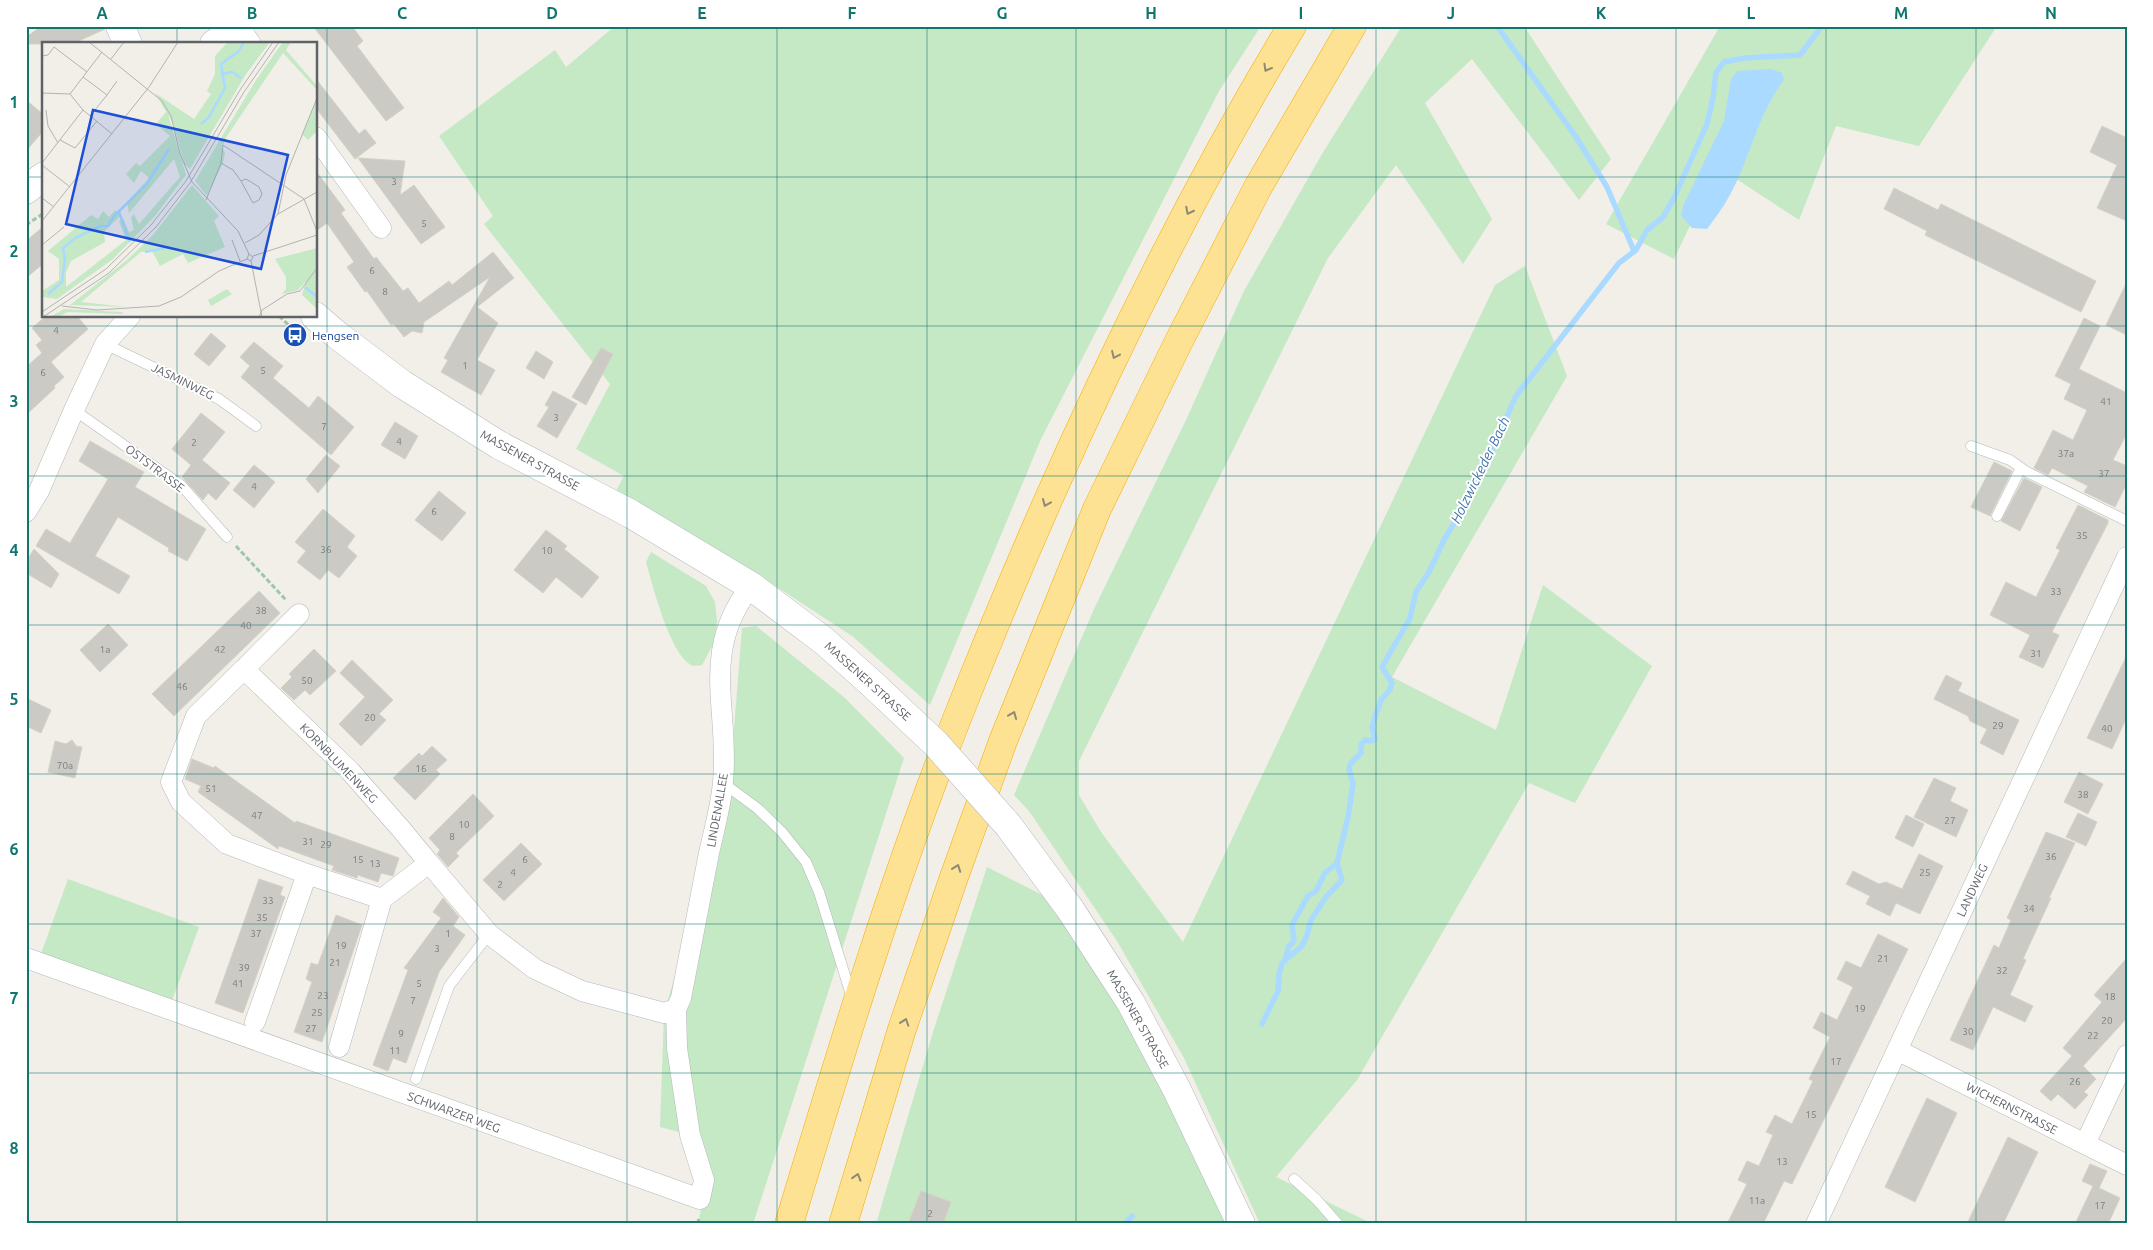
<svg xmlns="http://www.w3.org/2000/svg" width="2153" height="1250" viewBox="0 0 2153 1250" font-family="Ubuntu,sans-serif">
<style>
.green{fill:#c5e8c5}
.water{fill:#aadaff}
.lines{fill:none;stroke-linecap:round;stroke-linejoin:round}
.stream{stroke:#aadaff;stroke-width:5.5}
.building{fill:#cccac5;stroke:#d6d1c6}
.lane-casing{stroke:#b5b8bc;stroke-width:11}
.street-casing{stroke:#b5b8bc;stroke-width:21}
.secondary-casing{stroke:#b6babf;stroke-width:29}
.highway-casing{stroke:#f9ab00;stroke-width:29}
.path{stroke:#9cc7a9;stroke-width:3;stroke-dasharray:5 2.5;stroke-linecap:butt}
.lane{stroke:#fff;stroke-width:10}
.street{stroke:#fff;stroke-width:20}
.secondary{stroke:#fff;stroke-width:28}
.highway{stroke:#fde293;stroke-width:28}
.secondary-bridge-casing{stroke:#b6babf;stroke-width:29;stroke-linecap:butt}
.secondary-bridge{stroke:#fff;stroke-width:28}
.oneway{stroke:#8e8975}
.grid{fill:none;stroke:#0f766e;stroke-width:1;stroke-opacity:0.55}
.labels{text-anchor:middle;dominant-baseline:central;stroke-width:4;stroke-linejoin:round;paint-order:stroke}
.number-label{font-size:10px;fill:#7a7d7f}
.transit-label{font-size:12px;fill:#164399;stroke:#fff;text-anchor:start}
.street-label{font-size:12px;fill:#5f6368;stroke:#fff}
.water-label{font-size:14px;font-style:italic;fill:#4174aa;stroke:#fff}
.inset-river{fill:none;stroke:#aadaff;stroke-width:2.5}
.inset-road{fill:none;stroke:#b3b3b1;stroke-width:1}
.view{fill:#1d4ed8;fill-opacity:0.15;stroke:#1d4ed8;stroke-width:2.5}
.inset-edge{fill:none;stroke:#5f6368;stroke-width:2.5}
.neatline{fill:none;stroke:#0f766e;stroke-width:2}
.grid-label{font-size:16px;text-anchor:middle;font-weight:bold;fill:#0f766e}
</style>
<rect width="100%" height="100%" fill="#f1efe8"/>
<path class="green" d="M615,26H1261L1219,91L1041,439L930,705L852,636L754,572L615,493L624,476L576,449L610,384L484,224L493,216L439,136L555,50L566,67Z
M1402,26H1524L1611,159L1579,200L1472,59L1425,103L1492,219L1463,264L1396,165L1328,258L1079,761V795L1101,832L1183,942L1495,285L1525,266L1567,376L1392,677L1496,730L1543,585L1652,666L1575,803L1529,783L1357,1080L1276,1177L1373,1224H1260L1184,1058L1117,941L1029,811L1014,795L1094,609L1186,420L1244,291L1322,154Z
M1720,26H1997L1919,146L1836,126L1799,220L1718,167L1674,259L1606,224Z
M651,552L706,586L715,602L717,621L715,641L702,665C699,665 697,666 694,666C671,660 652,583 646,562Z
M756,626L845,698L904,758L753,1224H698L701,1209L690,1135L660,1127L664,1013L729,793L742,628Z
M987,867L1070,909L1241,1224H876L933,1032Z
M68,879L199,927L169,1009L38,962Z"/>
<path class="water" d="M1771,69L1782,73L1784,80C1759,112 1752,151 1734,187C1727,202 1717,216 1707,229L1692,228L1681,216L1683,206L1724,121L1731,79L1737,71Z"/>
<g class="lines">
<path class="stream" d="M1497,26L1576,137L1607,187L1634,251
M1285,960L1289,946L1294,941L1292,925L1308,896L1316,891L1325,873L1337,863
M1262,1024L1278,991L1279,975L1282,963L1302,946L1307,935L1311,920L1326,897L1342,880L1337,863L1348,817L1353,784L1349,768L1351,763L1361,753V745L1365,740L1372,741L1375,739L1372,727L1375,717L1381,700L1390,690L1392,683L1382,667L1410,618L1416,592L1429,572L1445,538L1472,494L1478,472L1493,448L1516,396L1619,263L1636,250L1647,230L1663,217L1674,198L1707,124L1713,98L1716,72L1724,62L1745,58L1800,55L1822,26
M1125,1224L1132,1216"/>
</g>
<path class="building" d="M42,26H105V29L72,44H26V37Z
M313,26H352L363,41L357,46L404,108L386,121Z
M316,79L359,134L365,129L376,143L355,159L316,108Z
M26,100L44,115V130L26,151Z
M2102,126L2127,138V221L2097,208L2117,165L2090,152Z
M358,158L405,161L400,195L414,185L445,227L421,244Z
M316,171L345,210L341,213L374,259L376,257L403,291L408,288L419,303L449,281L452,285L493,252L514,278L477,307L498,323L477,360L495,370L481,395L441,372L448,360L444,358L490,277L424,322L422,333L412,331L404,337L394,324L391,325L367,291L365,292L347,267L354,262L327,223L316,231Z
M1894,188L1938,210L1941,204L2096,281L2081,312L1925,235L1927,231L1884,209Z
M44,226V263L26,278V241Z
M2127,282V335L2106,325Z
M46,316H77L88,329L51,362L64,377L54,386L55,388L26,415V367L42,353L36,345L42,340L32,328Z
M2084,318L2100,326L2079,369L2127,393V433L2113,460L2127,466V483L2115,507L2084,492L2088,486L2052,468L2048,475L2034,468L2053,430L2073,440L2087,410L2064,399L2071,384L2055,376Z
M211,333L226,346L209,366L194,354Z
M254,342L283,366L273,378L309,408L318,396L354,427L331,455L241,377L250,366L240,357Z
M601,348L613,354L586,405L572,397Z
M536,351L553,362L544,379L526,368Z
M553,391L577,404L557,438L537,426L549,407L545,405Z
M201,413L225,432L202,460L230,483L216,500L208,493L203,500L182,477L191,465L172,449Z
M395,422L418,436L405,459L381,445Z
M90,441L144,472L135,487L206,529L187,561L168,551L169,548L118,517L95,556L130,576L119,594L36,546L46,529L70,543L108,479L79,461Z
M326,455L340,466L318,493L306,479Z
M1994,462L2012,471L1990,516L1971,507Z
M254,465L275,482L254,508L233,490Z
M2024,478L2042,487L2020,531L2001,521Z
M439,491L466,513L442,541L415,520Z
M2078,505L2108,520V523L2052,632L2059,635L2043,668L2019,657L2030,635L1990,615L2006,582L2036,597L2060,550L2056,548Z
M323,509L355,536L347,547L357,556L339,578L328,570L320,580L297,562L306,551L295,542Z
M546,530L567,546L564,549L599,577L582,598L556,577L543,593L514,570Z
M34,549L59,574L51,588L26,573V562Z
M259,591L280,613L174,716L152,694Z
M108,624L128,645L100,672L80,650Z
M314,649L336,671L310,695L305,690L294,700L281,688L292,677L289,674Z
M2127,655V717L2112,749L2087,738Z
M352,660L393,700L379,714L386,720L361,746L339,724L365,697L340,673Z
M1946,675L1962,683L1958,691L2019,720L2003,755L1980,743L1987,729L1970,721L1968,716L1934,699Z
M26,698L51,710L41,733L26,726Z
M72,740L76,746L82,747L75,778L48,772L55,741L66,744Z
M432,746L447,760L436,770L440,774L415,800L393,778L419,753L422,756Z
M192,759L214,768L215,766L295,823L296,821L399,858L393,876L381,873L378,882L358,875L357,878L332,870L334,866L279,846L278,849L198,792L201,786L185,779Z
M2079,772L2103,784L2088,814L2064,802Z
M1934,778L1956,788L1950,801L1968,810L1956,837L1914,817Z
M473,794L494,816L456,853L459,856L448,867L437,854L440,850L429,838Z
M2078,813L2097,822L2086,846L2066,837Z
M1906,815L1924,824L1913,847L1895,838Z
M2046,832L2075,843L2049,898H2051L2023,959L2026,960L2010,995L2033,1006L2025,1022L1993,1007L1973,1050L1950,1040L1994,945L1999,948L2011,920L2007,918Z
M521,843L542,864L504,901L483,880Z
M1919,854L1943,866L1920,914L1896,903L1890,916L1866,904L1870,896L1846,884L1853,871L1879,884L1886,882L1902,889Z
M259,879L283,887L280,895L285,897L243,1013L215,1003Z
M443,898L459,917L453,926L465,935L439,972L406,1063L393,1058L388,1071L373,1065L408,970L404,968L441,918L433,912Z
M336,915L362,925L322,1042L294,1032L312,982L306,979L311,963L318,965Z
M1878,934L1908,949L1792,1184L1784,1181L1763,1224H1727L1747,1184L1738,1180L1747,1161L1759,1166L1773,1135L1766,1132L1775,1115L1792,1124L1813,1081L1809,1079L1830,1037L1813,1028L1821,1012L1837,1020L1853,987L1837,979L1846,961L1861,968Z
M2127,958V1018L2083,1066L2096,1079L2084,1092L2088,1095L2075,1109L2058,1094L2051,1101L2040,1091L2072,1056L2063,1048L2102,1002L2094,995Z
M1927,1098L1957,1113L1915,1202L1885,1187Z
M2008,1137L2038,1152L2003,1224H1967Z
M2090,1164L2107,1171L2099,1188L2120,1198L2108,1224H2075L2093,1186L2082,1181Z
M921,1191L951,1202L943,1224H908Z"/>
<g class="lines">
<g class="lane-casing">
<path id="lane" d="M105,344L219,399L256,426
M74,410L181,485L227,537
M1971,446L2010,460L2027,472L2127,521
M1997,516L2021,468
M723,783L757,808L782,832L806,862L819,892L852,998
M416,1079L449,986L489,934
M1294,1179L1317,1200L1338,1224"/>
</g>
<g class="street-casing">
<path id="street" d="M239,27L251,44
M316,137L381,228
M26,512L39,491L74,410L105,344L130,316
M244,669L299,614
M429,863L401,829L350,771L244,669L196,716L171,782L181,802L227,844L307,874L382,899L429,863L489,934L535,969L582,991L664,1013L676,1009
M26,958L700,1199L704,1180L690,1135L677,1048L676,1009L681,998C690,950 700,901 709,853C714,830 721,806 723,782C730,709 699,652 751,586
M255,1022L307,874
M339,1047L382,899
M1897,1050L2127,1165
M2085,1144L2127,1055
M1816,1224L2127,557"/>
</g>
<g class="secondary-casing">
<path id="secondary" d="M120,26L128,44
M214,44L240,26
M26,190L44,176
M315,316L337,335L402,384L499,445L631,514L751,586L824,641L869,681
M1070,909L1131,1003L1177,1090L1241,1224"/>
</g>
<g class="highway-casing">
<path id="highway" d="M789,1224C840,1055 891,885 956,721C1050,482 1159,246 1292,26
M843,1224L902,1029L953,880L1003,741L1097,509L1178,343L1258,187L1352,26"/>
</g>
<path class="path" d="M26,225L44,213
M279,316L296,332
M236,546L286,600
M698,1224L699,1217"/>
<use href="#lane" class="lane"/>
<use href="#street" class="street"/>
<use href="#secondary" class="secondary"/>
<use href="#highway" class="highway"/>
<g class="secondary-bridge-casing">
<path id="secondary-bridge" d="M869,681L936,744L1008,825L1070,909"/>
</g>
<use href="#secondary-bridge" class="secondary-bridge"/>
</g>
<defs><path id="oneway-chevron" d="M-2-3.5L2.5 0L-2 3.5" fill="none" stroke-width="1.6" stroke-linecap="round" stroke-linejoin="round" transform="scale(1.25)"/></defs>
<g class="oneway">
<use href="#oneway-chevron" transform="translate(1267 68) rotate(119)"/>
<use href="#oneway-chevron" transform="translate(1189 211) rotate(117)"/>
<use href="#oneway-chevron" transform="translate(1115 355) rotate(115)"/>
<use href="#oneway-chevron" transform="translate(1046 503) rotate(113)"/>
<use href="#oneway-chevron" transform="translate(1013 715) rotate(-68)"/>
<use href="#oneway-chevron" transform="translate(957 868) rotate(-70)"/>
<use href="#oneway-chevron" transform="translate(905 1022) rotate(-71)"/>
<use href="#oneway-chevron" transform="translate(857 1177) rotate(-73)"/>
</g>
<path class="grid" d="M177,26V44M327,26V1224M477,26V1224M627,26V1224M777,26V1224M927,26V1224M1076,26V1224M1226,26V1224M1376,26V1224M1526,26V1224M1676,26V1224M1826,26V1224M1976,26V1224M26,177H44M316,177H2127M177,316V1224M26,326H2127M26,476H2127M26,625H2127M26,774H2127M26,924H2127M26,1073H2127"/>
<defs>
<g id="bus-disc" transform="scale(1.25)"><circle r="9.5" fill="#1a4fb4" stroke="#fff"/><path d="M-5-6H5V4H4V6H2V4H-2V6H-4V4H-5ZM-3.5-4V0h7V-4ZM-3.5 1.2v1.5H-2V1.2ZM2 1.2v1.5H3.5V1.2Z" fill="#fff"/></g>
</defs>
<g fill-rule="evenodd">
<use href="#bus-disc" x="295" y="335"/>
</g>
<g class="labels">
<g class="number-label">
<text x="394" y="181">3</text>
<text x="424" y="223">5</text>
<text x="372" y="270">6</text>
<text x="385" y="291">8</text>
<text x="56" y="330">4</text>
<text x="465" y="365">1</text>
<text x="263" y="370">5</text>
<text x="43" y="372">6</text>
<text x="2106" y="401">41</text>
<text x="556" y="417">3</text>
<text x="324" y="426">7</text>
<text x="399" y="441">4</text>
<text x="194" y="442">2</text>
<text x="2066" y="453">37a</text>
<text x="2104" y="473">37</text>
<text x="254" y="486">4</text>
<text x="434" y="511">6</text>
<text x="2082" y="535">35</text>
<text x="326" y="549">36</text>
<text x="547" y="550">10</text>
<text x="2056" y="591">33</text>
<text x="261" y="610">38</text>
<text x="246" y="625">40</text>
<text x="105" y="649">1a</text>
<text x="220" y="649">42</text>
<text x="2036" y="653">31</text>
<text x="307" y="680">50</text>
<text x="182" y="686">46</text>
<text x="370" y="717">20</text>
<text x="1998" y="725">29</text>
<text x="2107" y="728">40</text>
<text x="65" y="765">70a</text>
<text x="421" y="768">16</text>
<text x="211" y="788">51</text>
<text x="2083" y="794">38</text>
<text x="257" y="815">47</text>
<text x="1950" y="820">27</text>
<text x="464" y="824">10</text>
<text x="452" y="836">8</text>
<text x="308" y="841">31</text>
<text x="326" y="844">29</text>
<text x="2051" y="856">36</text>
<text x="358" y="859">15</text>
<text x="525" y="859">6</text>
<text x="375" y="863">13</text>
<text x="513" y="872">4</text>
<text x="1925" y="872">25</text>
<text x="500" y="884">2</text>
<text x="268" y="900">33</text>
<text x="2029" y="908">34</text>
<text x="262" y="917">35</text>
<text x="256" y="933">37</text>
<text x="448" y="933">1</text>
<text x="341" y="945">19</text>
<text x="437" y="948">3</text>
<text x="1883" y="958">21</text>
<text x="335" y="962">21</text>
<text x="244" y="967">39</text>
<text x="2002" y="970">32</text>
<text x="238" y="983">41</text>
<text x="419" y="983">5</text>
<text x="323" y="995">23</text>
<text x="2110" y="996">18</text>
<text x="413" y="1000">7</text>
<text x="1860" y="1008">19</text>
<text x="317" y="1012">25</text>
<text x="2107" y="1020">20</text>
<text x="311" y="1028">27</text>
<text x="1968" y="1031">30</text>
<text x="401" y="1033">9</text>
<text x="2093" y="1035">22</text>
<text x="395" y="1050">11</text>
<text x="1836" y="1061">17</text>
<text x="2075" y="1081">26</text>
<text x="1811" y="1114">15</text>
<text x="1782" y="1161">13</text>
<text x="1757" y="1200">11a</text>
<text x="2100" y="1205">17</text>
<text x="930" y="1213">2</text>
</g>
<g class="transit-label">
<text x="312" y="335">Hengsen</text>
</g>
<g class="street-label">
<text transform="translate(183 381) rotate(26)">JASMINWEG</text>
<text transform="translate(530 460) rotate(29)">MASSENER STRASSE</text>
<text transform="translate(155 468) rotate(37)">OSTSTRASSE</text>
<text transform="translate(868 681) rotate(42)">MASSENER STRASSE</text>
<text transform="translate(339 763) rotate(46)">KORNBLUMENWEG</text>
<text transform="translate(717 810) rotate(-80)">LINDENALLEE</text>
<text transform="translate(1972 890) rotate(-65)">LANDWEG</text>
<text transform="translate(1138 1019) rotate(60)">MASSENER STRASSE</text>
<text transform="translate(2012 1108) rotate(27)">WICHERNSTRASSE</text>
<text transform="translate(454 1112) rotate(20)">SCHWARZER WEG</text>
</g>
<g class="water-label">
<text transform="translate(1480 470) rotate(-64)">Holzwickeder Bach</text>
</g>
</g>
<g transform="translate(42 42)">
<rect width="275" height="275" fill="#f1efe8"/>
<path d="M186,0H228L204,32L148,127L142,122L131,81L113,51L152,77L169,52L165,49L173,32V14ZM241,0H249L244,8L275,44V48L241,11L185,94L180,105L183,111L181,121L165,154L153,139L214,38ZM275,56V89L266,98L260,92ZM125,69L144,133L113,174L71,217L15,257L0,255V249L17,238V217L6,209L49,173L56,177L61,169L67,175L73,168L79,173L62,190L63,200L29,219L24,230V245L84,198L77,179L81,176L87,190L92,188L89,176L92,172L97,182L138,135L132,117L87,171L85,160L107,136L99,129L92,141L84,132L94,121L98,124L128,94L114,82ZM150,143L177,174L172,179L183,205L146,221L141,212L118,224L110,209L99,210L39,260L85,265L28,263L85,218L111,193ZM275,206V267L260,253L264,239L256,248L240,252L244,247V235L233,217ZM185,247L190,252L169,264L166,258ZM22,267L80,270L81,272L25,270L17,275H8Z" fill="#c5e8c5"/>
<path class="inset-river" d="M180,32L190,30L199,36M159,82L167,75L183,46L179,22L197,9L202,0M77,170L88,200M103,210L128,205M263,245L275,255M6,252L20,240L23,217L21,206L35,195L58,184H66L72,174L104,143L127,107"/>
<path class="inset-road" d="M47,0L120,59L129,74L138,112L150,140L196,189L207,212M0,14L6,13L12,5L45,30M69,17L82,0M41,35L65,53L48,74M0,51L28,52L60,10M28,52L41,68L70,92M65,53L75,39M4,68L6,84L16,101M18,98L33,106L55,79M0,121L41,68M179,121L191,128L199,139L204,137L217,145L220,152L217,158L211,161L199,139M0,123L28,145M0,156L12,165M164,158L179,121L181,103L262,157L275,189M236,172L244,133L275,56M0,179L107,45L136,0M190,198L198,219M203,201L217,193L236,172L275,150M0,203L22,185M211,214L275,193M209,219L205,217L207,212L211,215L209,219L220,275M20,264L55,268L117,264L139,255L177,229L205,217M0,270L64,227L109,183L144,139L198,48L231,0M1,275L67,231L114,185L148,141L202,50L237,0M217,275L220,268L245,252L258,249L275,226"/>
<path class="view" d="M51,68L246,113L219,227L24,182Z"/>
<rect width="275" height="275" class="inset-edge"/>
</g>
<rect width="2153" height="1250" fill="none" stroke="#ffffff" stroke-width="55"/>
<rect x="28" y="28" width="2098" height="1194" class="neatline"/>
<g class="grid-label">
<text x="102" y="19">A</text>
<text x="252" y="19">B</text>
<text x="402" y="19">C</text>
<text x="552" y="19">D</text>
<text x="702" y="19">E</text>
<text x="852" y="19">F</text>
<text x="1002" y="19">G</text>
<text x="1151" y="19">H</text>
<text x="1301" y="19">I</text>
<text x="1451" y="19">J</text>
<text x="1601" y="19">K</text>
<text x="1751" y="19">L</text>
<text x="1901" y="19">M</text>
<text x="2051" y="19">N</text>
<text x="14" y="108">1</text>
<text x="14" y="257">2</text>
<text x="14" y="407">3</text>
<text x="14" y="556">4</text>
<text x="14" y="705">5</text>
<text x="14" y="855">6</text>
<text x="14" y="1004">7</text>
<text x="14" y="1154">8</text>
</g>
</svg>
